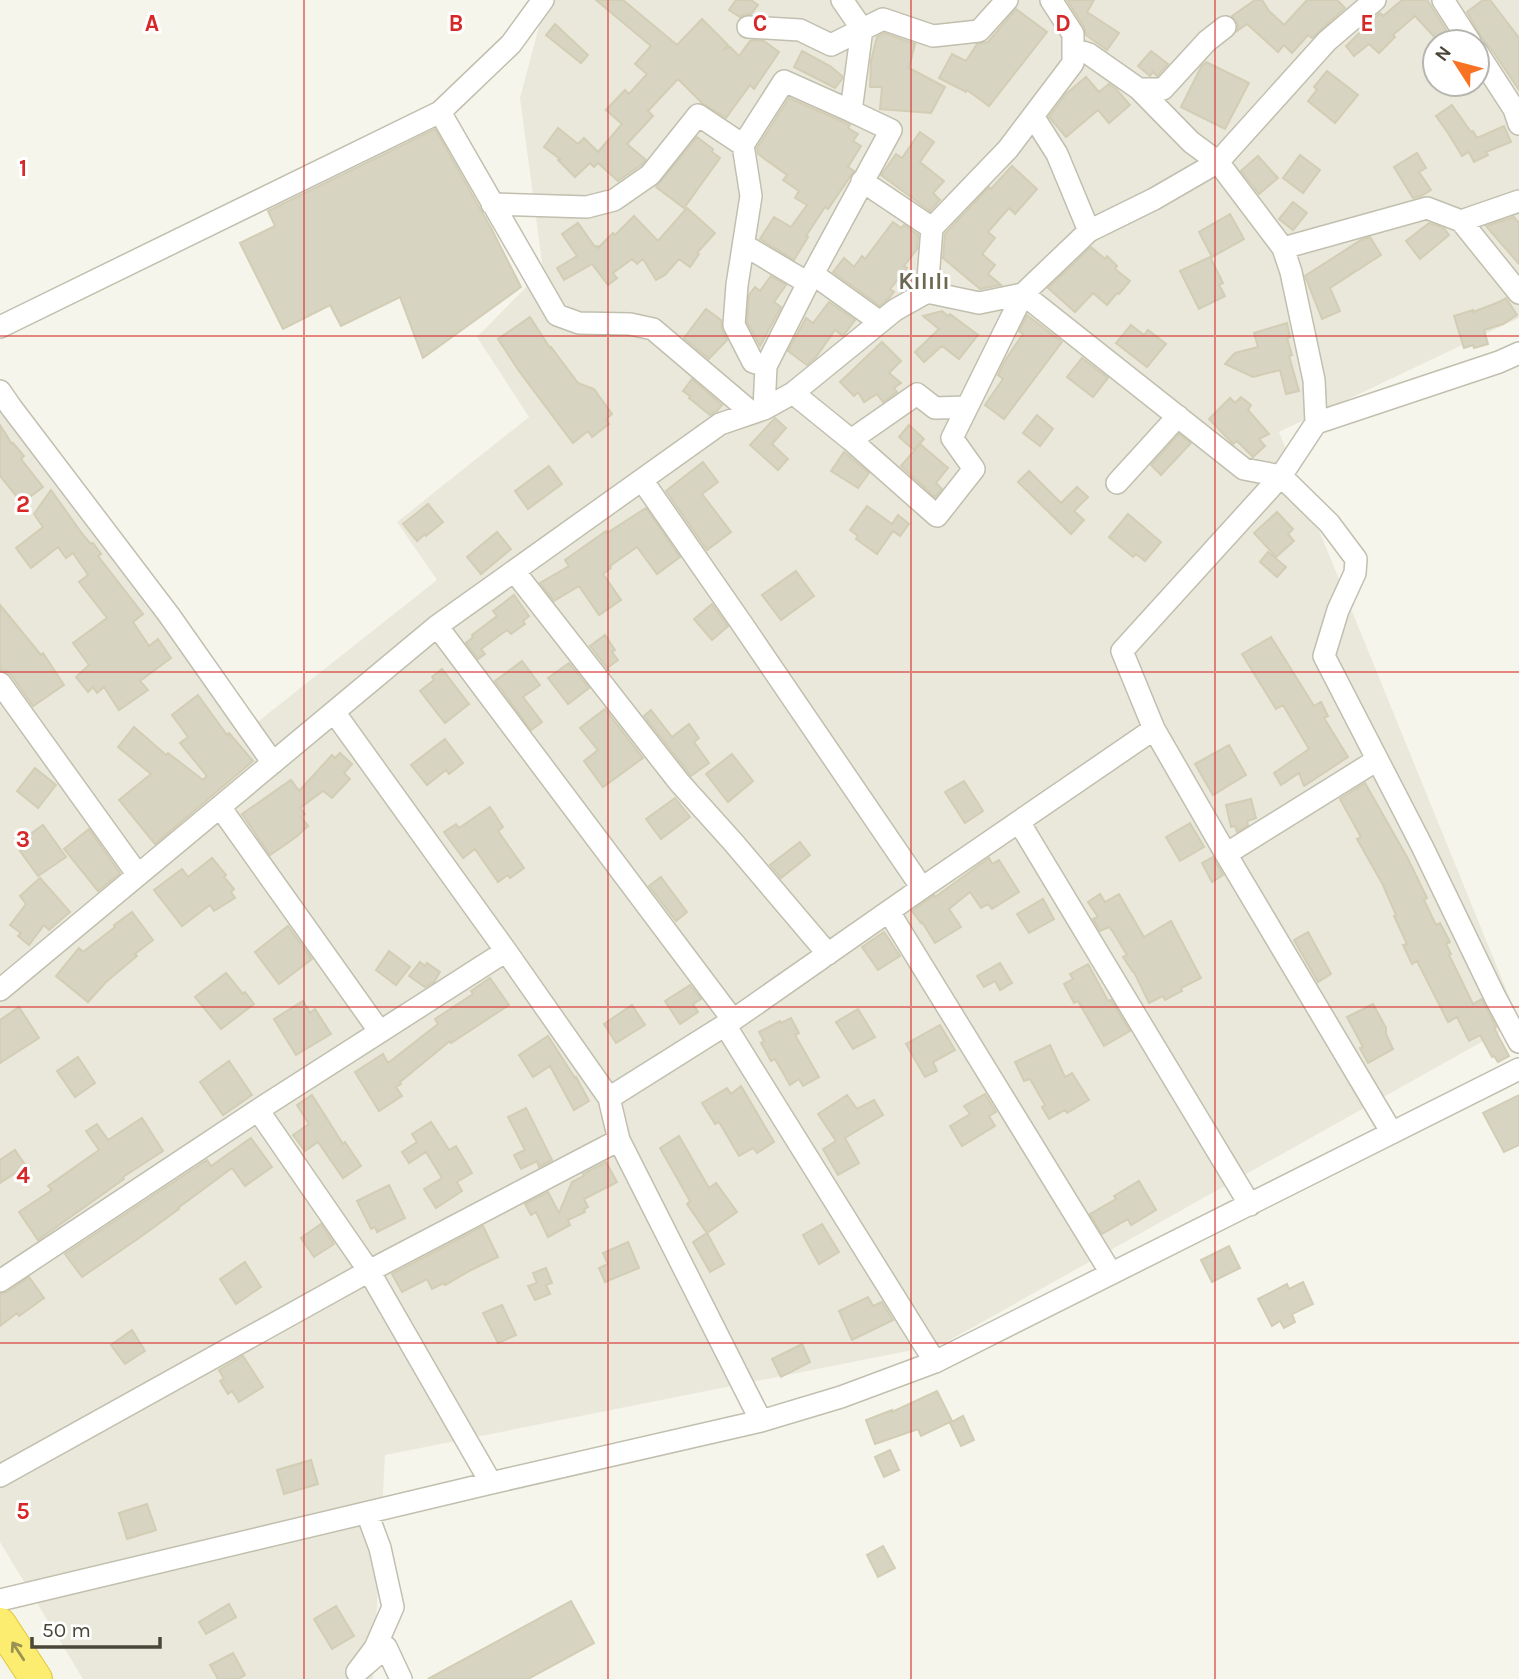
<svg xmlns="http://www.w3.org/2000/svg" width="1519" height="1679" viewBox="0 0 1519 1679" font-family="Karla,sans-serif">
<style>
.residential{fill:#e9e8da;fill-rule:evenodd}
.building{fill:#d7d4c1;stroke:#d2cdb4;stroke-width:2}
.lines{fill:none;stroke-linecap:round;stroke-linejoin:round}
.minor-casing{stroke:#c1bfae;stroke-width:24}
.highway-casing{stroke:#ddc73e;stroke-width:34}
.minor{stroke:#fff;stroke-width:21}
.highway{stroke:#fced70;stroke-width:32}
.oneway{stroke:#9a9252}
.grid{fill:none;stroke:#d62828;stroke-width:2;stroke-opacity:0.55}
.labels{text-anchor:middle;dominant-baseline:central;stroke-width:6;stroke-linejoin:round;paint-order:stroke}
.quarter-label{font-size:23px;font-weight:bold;fill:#6d6850;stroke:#fff}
.grid-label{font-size:23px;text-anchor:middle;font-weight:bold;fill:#d62828;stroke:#fff;stroke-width:6;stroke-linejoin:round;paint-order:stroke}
</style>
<rect width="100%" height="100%" fill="#f6f5ec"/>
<path class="residential" d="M546,0H1519V318L1279,432L1519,1021L943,1344L385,1455L373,1679H83L0,1542V408L251,727L437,580L397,522L529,417L477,337L543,270L520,98ZM1435,42H1477V84H1435Z"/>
<path class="building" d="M596,0H623L677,45L702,19L728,45L725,49L730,47L739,56L750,41L754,40L764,41L779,52L754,89L750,85L726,118L702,103L678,79L648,111L653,116L627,144L646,160L641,165L618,181L598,163L594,167L590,163L575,177L558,160L560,159L544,147L558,128L578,144L584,138L598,152L622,124L606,110L625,90L629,94L647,74L635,64L651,46Z
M736,0H751L758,5L751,14L743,15L740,17L729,10Z
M1067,0H1094L1087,12L1119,33L1107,50L1086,35L1084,27Z
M1255,0H1262L1269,11L1284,25L1307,0H1337L1345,8L1312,38L1308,35L1292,53L1284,45L1278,52L1247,24L1237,31L1238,25L1232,16Z
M1402,0H1427L1454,42H1439L1415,16L1393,35L1395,37L1379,53L1369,44L1354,56L1346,46L1380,13L1383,16Z
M1483,0H1490L1519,38V90L1492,50L1483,40L1467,12Z
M1016,9L1047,32L989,106L967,90L966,92L939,78L952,54L966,61L977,44L988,42Z
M555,24L588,55L581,63L546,35Z
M884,33L915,44L909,68L945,87L931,113L880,109L882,87H870L871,61L877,37Z
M802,51L830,66L842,76V79L835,88L794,67Z
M1151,51L1168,64L1157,76L1153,72L1150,76L1138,66Z
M1206,62L1249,83L1225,129L1181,107L1201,67Z
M1327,71L1358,95L1335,123L1308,101L1317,90L1314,87Z
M1086,77L1099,92L1109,84L1116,89L1130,105L1109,123L1098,110L1066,137L1049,117L1066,94Z
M789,98L850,125L848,128L858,134L853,141L861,146L848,167L854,171L828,209L825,207L806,236L808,237L794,260L760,239L774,217L791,227L807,205L795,198L799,191L783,180L787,175L758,154L757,148Z
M1452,105L1471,132L1473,131L1477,138L1504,126L1511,142L1486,152L1488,155L1474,162L1469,152L1462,156L1448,133L1436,116Z
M435,129L490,226L521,287L423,358L400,297L341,326L330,305L283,329L240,243L275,226L268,211Z
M920,132L934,142L920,162L944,181L933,193L940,200L930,211L881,175L896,154L902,158Z
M697,137L713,149L712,152L720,158L684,208L656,187Z
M1417,153L1426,168L1419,172L1431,190L1421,196L1413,198L1394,167Z
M1300,155L1320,170L1303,193L1283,178Z
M1258,156L1278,178L1259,194L1241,171Z
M1012,166L1037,189L1015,214L1009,208L988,232L995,238L982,254L995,265L988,274L1001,285L980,289L943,258L945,234L989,187L991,189Z
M1293,202L1307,213L1293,230L1279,219Z
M687,208L715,233L697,253L699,254L690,267L679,259L665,275L656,280L643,259L637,264L632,259L613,273L617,278L608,285L592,264L564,280L557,268L577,256L562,234L578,223L595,247L597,246L598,248L613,233L615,235L634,216L658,241Z
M1230,214L1244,239L1212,257L1199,232Z
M1514,217L1519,223V264L1486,226Z
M893,222L901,228L904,225L918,235L917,249L904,266L907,268L890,289L894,292L889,298L880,306L833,272L844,258L854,267L862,256L865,259Z
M1429,223L1444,228L1449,235L1420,259L1406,241Z
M1370,237L1381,255L1330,288L1340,311L1322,319L1305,276L1361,240Z
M1091,247L1105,259L1107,256L1117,266L1115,269L1130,281L1119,294L1117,293L1107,305L1093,293L1075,312L1048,288Z
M1210,257L1223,283L1219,285L1225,296L1199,309L1180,271Z
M771,276L786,285L774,302L781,307L760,346L747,322L749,295L755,287L760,291Z
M1506,298L1517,315L1503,324L1484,330L1488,344L1474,348L1473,345L1464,348L1454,316L1473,310V312L1499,302Z
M829,302L855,320L843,336L835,330L816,357L807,365L788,351L806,318L813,323Z
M706,309L721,320L722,330L727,340L709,359L684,338Z
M942,311L948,316L950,314L978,335L959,359L942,346L924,362L915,352L939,329L923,316Z
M1027,315L1062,342L1004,419L985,405L1003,379L998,375L1004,362L1023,334L1019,331Z
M530,317L550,348L551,347L578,383L594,389L612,414L606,419L609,424L592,437L588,431L573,443L519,371L498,339Z
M1287,323L1290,337L1287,338L1292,355L1289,356L1299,391L1286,394L1280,370L1253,377L1225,364L1235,353L1258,347L1254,333Z
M1131,325L1144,335L1148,330L1166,344L1147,367L1116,343Z
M882,342L901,361L889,373L901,383L894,388L897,392L883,402L877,394L864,402L858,392L854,396L840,382Z
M1082,358L1108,378L1093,397L1067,377Z
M692,379L722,405L717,411L710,415L689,398L690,396L683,391Z
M1241,397L1251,405L1248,410L1269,434L1259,439L1265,446L1253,457L1237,441L1233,444L1209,419L1230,398L1235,403Z
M1037,415L1053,429L1040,446L1023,433Z
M775,418L786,428L772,444L788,459L778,470L750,445Z
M0,425L12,444L13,443L24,456L21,459L43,487L22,503L0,476Z
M909,425L924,439L914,450L899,437Z
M1179,434L1191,443L1161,475L1151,465Z
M920,444L948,468L936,483L942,489L935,497L901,466Z
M844,452L869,473L858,488L831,471Z
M703,462L718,482L702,494L731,532L707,550L666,491Z
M549,466L562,484L528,509L515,491Z
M1029,471L1061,503L1077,487L1088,497L1074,511L1084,520L1071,534L1018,482Z
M51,490L83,535L91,544L93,543L101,554L98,556L143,614L133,622L149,646L158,639L171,658L140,681L148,690L119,710L104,687L97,693L93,687L88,692L76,677L89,665L73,643L107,618L79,582L88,575L73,553L66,558L58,547L31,568L16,548L43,527L34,514Z
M428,504L443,522L426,536L425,534L417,541L403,524Z
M867,506L892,524L898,515L909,524L900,536L893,531L877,554L856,539L858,536L850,530Z
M646,508L680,557L657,574L637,547L610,566L611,568L603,574L621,600L599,615L579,586L554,601L540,583L569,566L565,560L606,531L607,533Z
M1277,512L1293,529L1288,534L1294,541L1276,557L1254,533Z
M1128,514L1161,542L1145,561L1136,554L1133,557L1109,537Z
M497,532L511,549L481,574L467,557Z
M1268,552L1286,567L1277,577L1260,562Z
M796,571L814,596L781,620L762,595Z
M514,595L529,616L523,621L525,624L511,634L507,630L481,649L485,654L478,659L466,643L473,637L472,635L497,616L493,611Z
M712,604L728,626L712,640L694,619Z
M0,605L41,655L43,653L64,685L33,706L11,675L6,671L0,670Z
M605,635L615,650L612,652L618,660L607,668L610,672L590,646Z
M1271,637L1314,706L1321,702L1328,716L1324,718L1348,757L1304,786L1299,773L1281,785L1274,773L1309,749L1283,705L1276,709L1242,654Z
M522,661L540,685L523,697L542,722L531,730L495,681Z
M569,663L589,688L568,704L548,678Z
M442,669L469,704L445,723L420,691L434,680L432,677Z
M198,695L227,735L229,733L253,761L155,844L119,800L151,774L118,747L134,727L166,755L168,753L203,780L207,776L180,743L188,737L172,715Z
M605,709L643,758L603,787L584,761L598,750L580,728Z
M651,710L672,737L689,724L699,738L694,742L709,763L691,776L644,716Z
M445,739L463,763L449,774L446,770L427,785L411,765Z
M1229,745L1246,775L1213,795L1195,764Z
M340,753L352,764L344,773L350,779L332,798L323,791L300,808L305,814L301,817L308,826L296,837L270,855L242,814L291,780L299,791L332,755L335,758Z
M732,754L753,781L728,802L706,774Z
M35,768L56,785L38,808L17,791Z
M964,781L983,811L965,823L945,792Z
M1365,783L1407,857L1427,898L1424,900L1436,925L1440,923L1450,942L1446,944L1451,954L1449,955L1473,1004L1482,999L1496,1027L1494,1028L1509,1056L1498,1062L1494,1056L1492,1057L1480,1035L1469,1041L1457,1017L1448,1022L1417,961L1412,964L1403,945L1407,944L1394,916L1396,915L1383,885L1357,839L1361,837L1340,799Z
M675,798L690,817L661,839L646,819Z
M1251,799L1256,818L1247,821L1248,825L1237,832L1235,826L1231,827L1226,805Z
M490,807L503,827L498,831L524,868L510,878L508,875L498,882L475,849L463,858L444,832L456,824L459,828Z
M1190,823L1204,847L1180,861L1166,837Z
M43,825L66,857L38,876L20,851L27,846L22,840Z
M89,829L120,873L98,891L64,849Z
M800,842L810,855L781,878L770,865Z
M1213,857L1223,875L1212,882L1202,863Z
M212,858L226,875L224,877L234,889L231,892L235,898L214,911L210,905L182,926L154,890L182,869L188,877Z
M989,858L992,864L999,860L1019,892L992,909L988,904L981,908L970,892L949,909L961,927L935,943L922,922L921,923L912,911L934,895L935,897Z
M661,877L687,912L676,921L649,886Z
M40,878L70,912L49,930L44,925L29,945L18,936L21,933L10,925L26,904L20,896Z
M1100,894L1105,902L1119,894L1144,937L1171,921L1201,978L1181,988L1182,991L1165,1000L1163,996L1149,1003L1134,972H1133L1123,957L1127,955L1113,932L1109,927L1100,931L1093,919L1098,917L1088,902Z
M1043,899L1054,919L1029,933L1017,914Z
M132,912L153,940L135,954L137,956L106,982L88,1002L56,976L79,948L83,952L115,927L114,925Z
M288,926L312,959L279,984L255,952Z
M884,932L900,956L878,970L862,947Z
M1308,932L1331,974L1318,982L1294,940Z
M389,951L410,967L396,985L376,970Z
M420,962L425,966L427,963L440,972L434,982L425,987L409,976Z
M1000,963L1012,983L1000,990L995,981L984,987L977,976Z
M1088,964L1108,1001L1111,1000L1130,1031L1104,1046L1078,1001L1074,1003L1064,984L1073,979L1070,974Z
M226,973L243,994L245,992L254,1004L221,1029L195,997Z
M490,978L509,1005L451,1043L450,1041L400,1082L401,1084L396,1087L402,1096L379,1111L355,1072L383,1054L388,1063L438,1024L435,1019L473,994L471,991Z
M690,985L701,999L693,1004L698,1012L680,1024L665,1001Z
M303,1001L310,1013L315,1009L331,1034L296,1055L274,1019Z
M1373,1004L1386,1028V1034L1393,1049L1368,1063L1360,1048L1363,1047L1347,1017Z
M632,1005L645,1025L616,1043L604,1024Z
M19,1007L39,1038L0,1063V1020Z
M858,1009L875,1037L853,1049L836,1022Z
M791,1018L799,1033L795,1035L819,1077L803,1086L799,1079L790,1085L775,1059L771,1061L761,1043L764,1041L759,1032L780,1021L781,1023Z
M940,1025L955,1050L933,1062L937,1071L925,1077L906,1044Z
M548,1036L575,1078L576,1077L589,1101L574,1110L550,1066L533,1077L519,1055Z
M1050,1045L1065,1077L1072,1073L1089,1100L1067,1113L1065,1110L1049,1119L1042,1107L1045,1105L1030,1079L1024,1081L1015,1062Z
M78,1057L95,1083L75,1097L57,1071Z
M229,1061L252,1095L223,1115L200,1082Z
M741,1086L774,1142L757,1153L753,1148L739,1156L719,1122L715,1124L702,1103L727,1088L731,1094Z
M985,1094L996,1112L989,1116L995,1126L962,1146L950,1126L970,1114L964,1106Z
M312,1095L343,1144L345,1142L361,1166L343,1178L318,1142L305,1151L293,1135L309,1124L297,1105Z
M847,1095L857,1109L874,1100L883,1115L845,1138L859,1163L838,1175L823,1149L836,1141L818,1114Z
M1519,1095V1145L1504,1152L1483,1113Z
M526,1108L552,1160L539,1167L537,1161L521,1169L514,1155L525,1150L508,1117Z
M142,1118L163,1151L123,1177L124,1179L38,1240L19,1212L52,1190L48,1186L99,1150L86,1131L97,1124L108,1140Z
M431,1122L449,1150L456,1146L472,1173L457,1182L462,1191L436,1208L424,1189L442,1178L426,1152L409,1163L402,1152L417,1142L412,1134Z
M679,1136L709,1188L716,1183L737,1212L707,1233L687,1204L690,1201L660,1148Z
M251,1138L272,1167L245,1186L232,1168L178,1208L179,1209L139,1238L82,1277L65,1254L207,1160L211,1166Z
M15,1150L26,1166L0,1183V1160Z
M606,1162L617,1182L584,1199L588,1207L584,1209L585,1212L568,1220L570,1225L548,1237L536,1212L531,1215L525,1204L548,1192L559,1213L572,1182L584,1176L583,1174Z
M1139,1181L1156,1210L1131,1225L1128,1219L1102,1234L1090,1214L1116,1199L1114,1196Z
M389,1185L405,1218L377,1232L375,1227L371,1229L357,1201Z
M321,1224L334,1244L314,1257L301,1238Z
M822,1224L839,1252L819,1264L803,1235Z
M483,1226L498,1257L471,1270L445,1285L444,1283L432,1289L427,1279L402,1292L392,1274Z
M707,1233L724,1264L710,1272L693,1242Z
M628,1242L639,1268L605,1282L599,1268L608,1264L603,1253Z
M1229,1246L1240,1268L1212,1282L1201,1260Z
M245,1262L261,1287L236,1304L220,1279Z
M546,1268L552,1283L546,1285L550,1294L535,1300L528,1286L537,1283L533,1273Z
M29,1277L44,1298L19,1316L17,1313L0,1326V1294L7,1292Z
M1303,1282L1313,1304L1292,1314L1295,1322L1284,1328L1280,1321L1272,1326L1258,1299L1287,1284L1289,1289Z
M868,1297L873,1306L882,1302L893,1320L852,1340L839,1311Z
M502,1305L516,1335L498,1343L483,1313Z
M132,1330L145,1351L125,1364L111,1345Z
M802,1344L810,1362L781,1377L772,1359Z
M243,1356L263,1387L239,1402L232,1391L228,1394L220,1381L224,1379L219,1370Z
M937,1391L952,1421L921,1436L918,1429L875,1444L866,1420L892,1410V1412Z
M963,1416L974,1440L961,1446L950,1423Z
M890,1450L899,1470L884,1477L875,1457Z
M311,1460L318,1484L284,1494L277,1470Z
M147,1504L156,1530L127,1539L119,1513Z
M883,1546L895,1568L878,1577L867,1555Z
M571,1601L594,1643L528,1679H428Z
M229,1604L236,1617L206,1634L199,1622Z
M336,1606L354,1636L332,1649L314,1619Z
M233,1653L245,1675L238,1679H218L210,1665Z"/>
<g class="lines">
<g class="minor-casing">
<path id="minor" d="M842,0L862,29L851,111
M1443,0L1470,42
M748,27L800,30L831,45L883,19L933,36L979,31L1007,0
M1477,52L1514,109L1519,124
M1139,89H1163L1207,41L1225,27
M440,112L557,315L579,323L630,324L653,329L752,413
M1033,116L1057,154L1089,231
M862,181L932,228
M492,204L587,207L614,200L650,175L698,115L743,145
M1461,221L1519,293
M744,245L808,283L891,130L851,111L784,81L743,145L751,196L737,285L734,325L753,362L766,366
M1283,248L1427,208L1461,221L1519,201
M813,274L880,322
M927,292L932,228L1008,149L1073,63V34L1051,0
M0,327L440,112L511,44L543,0
M0,391L11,407L169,615L273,763
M793,393L851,440L917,394L935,408L967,407
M764,409L766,366L808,283
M1316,423L1499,362L1519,353
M851,440L937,516L974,469L952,438L1023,294L1244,469L1281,476L1329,523L1356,559L1355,573L1338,610L1324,656L1422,846L1495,997L1519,1042
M642,480L740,621L922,888
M1117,483L1178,416
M514,571L679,782L733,842L828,954
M437,626L733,1020
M0,683L138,875
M334,712L506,951L609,1098L619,1140L761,1421
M1154,729L1226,854L1392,1133
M220,807L380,1032
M1019,822L1250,1205
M1226,854L1377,760
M889,912L1111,1273
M0,990L437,626L720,424L764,409L793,393L895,310L927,292L979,303L1023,294L1089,231L1154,199L1218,162L1327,41L1375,0
M725,1025L935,1362
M609,1098L733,1020L922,888L1154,729L1122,651L1281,476L1316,423L1314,380L1291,272L1283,248L1218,162L1191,142L1139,89L1089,54L1073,49
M258,1110L369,1271L491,1483
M0,1281L258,1110L506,951
M0,1476L369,1271L619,1140
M367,1513L380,1548L393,1607L375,1648L357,1672L386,1647L401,1679
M0,1600L491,1483L761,1421L841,1397L935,1362L1519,1069"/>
</g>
<g class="highway-casing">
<path id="highway" d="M0,1624L36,1679"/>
</g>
<use href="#minor" class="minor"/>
<use href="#highway" class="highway"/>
</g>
<defs><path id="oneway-shaft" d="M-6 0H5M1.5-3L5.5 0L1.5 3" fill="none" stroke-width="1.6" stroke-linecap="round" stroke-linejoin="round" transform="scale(1.75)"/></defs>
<use class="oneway" href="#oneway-shaft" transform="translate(18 1651) rotate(-123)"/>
<path class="grid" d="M304,0V1679M608,0V1679M911,0V1679M1215,0V1679M0,336H1519M0,672H1519M0,1007H1519M0,1343H1519"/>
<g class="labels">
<g class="quarter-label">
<text x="924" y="281">Kılılı</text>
</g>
</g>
<g class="grid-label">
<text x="152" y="31">A</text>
<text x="456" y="31">B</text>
<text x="760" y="31">C</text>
<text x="1063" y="31">D</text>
<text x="1367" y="31">E</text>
<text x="23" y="176">1</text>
<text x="23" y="512">2</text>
<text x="23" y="847">3</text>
<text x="23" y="1183">4</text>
<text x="23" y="1519">5</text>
</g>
<g transform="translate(1456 63) rotate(306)"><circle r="33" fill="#ffffff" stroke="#b7b5b0" stroke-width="2"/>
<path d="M0-5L12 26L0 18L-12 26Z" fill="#f87221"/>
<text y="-10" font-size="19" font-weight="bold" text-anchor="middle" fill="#4a4739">N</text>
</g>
<path d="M32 1637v10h128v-10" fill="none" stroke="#4a4739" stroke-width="3.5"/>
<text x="42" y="1637" font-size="21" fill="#4a4739" stroke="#ffffff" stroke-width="5" paint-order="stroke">50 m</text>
</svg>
